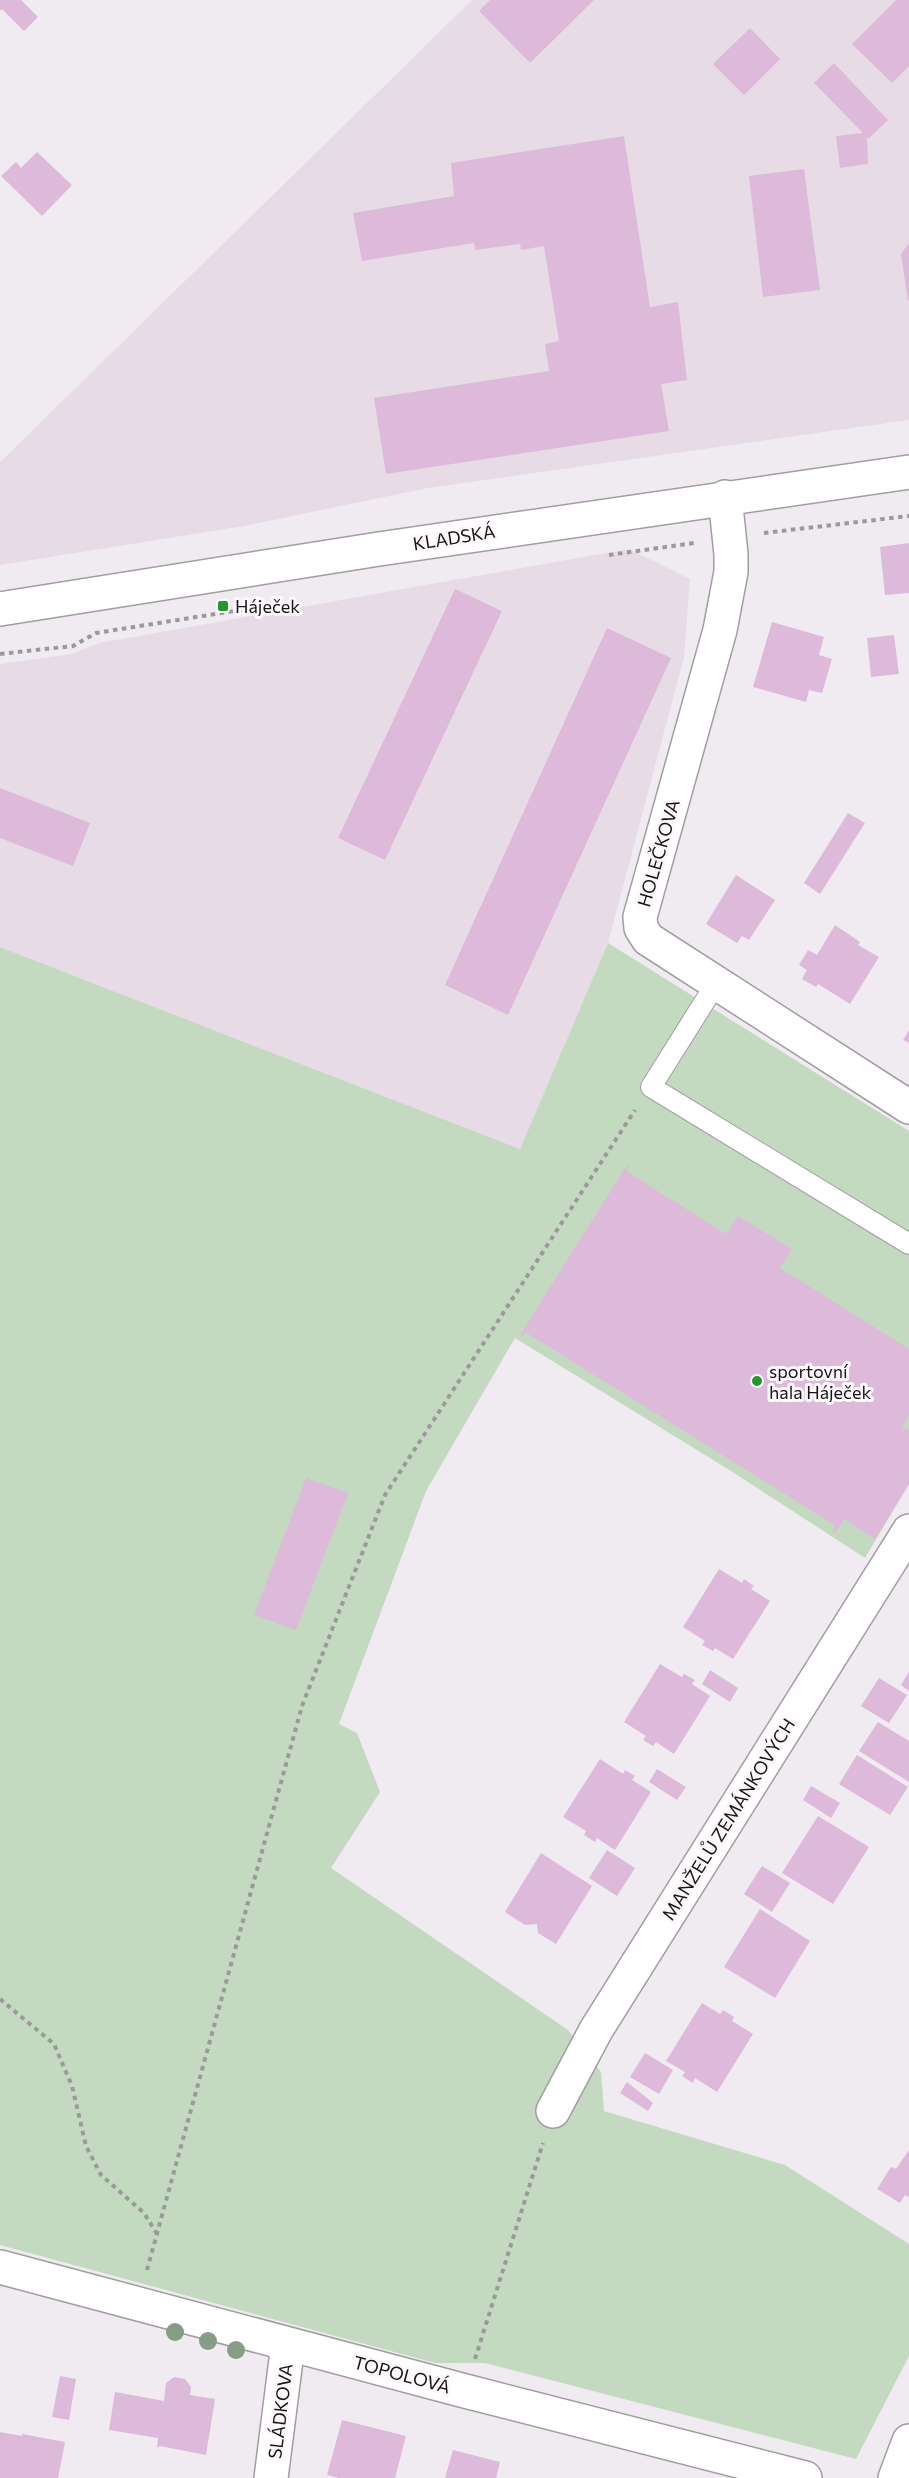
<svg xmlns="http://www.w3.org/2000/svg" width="909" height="2478" viewBox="0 0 909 2478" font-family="Commissioner,sans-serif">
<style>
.built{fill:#e7dce6}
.green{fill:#c3dac1}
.building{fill:#ddb9da}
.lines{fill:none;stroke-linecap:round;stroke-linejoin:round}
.lane-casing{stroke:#a29da2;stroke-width:22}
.street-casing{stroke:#a29da2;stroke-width:36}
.secondary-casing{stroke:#a29da2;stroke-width:36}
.path{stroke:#9c989c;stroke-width:4;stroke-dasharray:4.5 4.5;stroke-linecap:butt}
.lane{stroke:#fff;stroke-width:20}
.street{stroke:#fff;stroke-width:33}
.secondary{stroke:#fff;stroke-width:33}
.tree{fill:#859c85}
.poi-dot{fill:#239929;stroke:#fef8fd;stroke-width:2}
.labels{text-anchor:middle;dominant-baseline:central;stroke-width:6;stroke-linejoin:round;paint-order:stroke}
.street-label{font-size:18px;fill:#171617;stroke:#fef8fd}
.poi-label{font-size:18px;fill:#171617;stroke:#fef8fd;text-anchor:start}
</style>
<rect width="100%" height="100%" fill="#f0ebf0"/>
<path class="built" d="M472,0H909V420L428,488L244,526L0,565V462Z
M629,549L690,579L684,657L608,943L520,1149L0,947V664L72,654L99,643Z"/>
<path class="green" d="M608,943L909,1131V1484L865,1558L731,1471L515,1338L426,1491L339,1724L357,1733L380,1792L331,1868L568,2030L601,2072L604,2111L785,2165L909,2244V2356L856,2459L485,2363H435L0,2245V947L520,1149Z"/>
<path class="building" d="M0,0H21L38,17L24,31L2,9L0,11Z
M490,0H594L530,63L479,11Z
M896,0H909V66L892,83L852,44Z
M750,28L780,59L744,95L713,64Z
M834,63L888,120L868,139L867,137L868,164L840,168L836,136L863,133L814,83Z
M624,136L650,307L678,302L687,380L661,384L669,431L386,474L374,398L549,371L545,344L559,341L544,246L521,250L520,244L475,250L474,243L362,261L353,213L454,196L451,163Z
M37,152L72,185L42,216L1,176L16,162L21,168Z
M804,169L820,290L763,297L749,176Z
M909,243V301H908L901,254Z
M909,543V593L885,595L880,547Z
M455,589L502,611L385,860L338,838Z
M772,622L824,637L819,655L832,659L822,693L809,690L806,702L753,687Z
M607,628L671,658L508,1015L445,985Z
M894,635L899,674L871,677L867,638Z
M0,788L90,823L73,866L0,838Z
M848,813L865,823L820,894L804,883Z
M736,875L775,900L749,940L742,936L737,943L706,924Z
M835,925L860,942L858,945L879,957L850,1004L818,984L816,987L802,979L807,970L799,965L808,950L817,955Z
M909,1030V1043L903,1040Z
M627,1165L629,1166L626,1171L726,1234L738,1216L792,1249L780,1268L909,1349V1415L902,1427L909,1431V1484L875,1539L844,1519L835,1533L832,1531L836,1526L525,1332L522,1337L520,1335Z
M306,1478L348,1493L296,1630L254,1615Z
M719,1569L742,1583L744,1579L754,1586L751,1589L770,1601L733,1659L715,1648L713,1651L702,1645L705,1641L683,1627Z
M660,1664L682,1677L684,1674L695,1680L692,1684L710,1696L674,1754L656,1742L653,1746L643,1740L646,1736L624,1722Z
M710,1670L738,1688L730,1702L702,1684Z
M909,1672V1691L901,1685Z
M879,1678L907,1695L889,1723L861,1706Z
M878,1722L909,1741V1782L859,1751Z
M857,1755L908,1787L890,1815L839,1784Z
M600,1759L623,1774L625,1770L635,1776L632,1780L651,1792L615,1850L597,1838L595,1842L584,1835L586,1831L563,1817Z
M657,1769L686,1787L677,1800L649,1782Z
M811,1786L840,1803L831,1818L803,1800Z
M818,1816L869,1847L833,1904L782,1873Z
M607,1850L635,1868L617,1896L589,1878Z
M541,1853L592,1886L556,1944L538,1933L537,1924L525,1925L505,1912Z
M762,1866L790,1883L772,1912L744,1894Z
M760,1909L810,1941L775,1998L724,1967Z
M702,2003L720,2014L723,2010L734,2017L732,2021L753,2034L717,2092L695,2078L693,2083L682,2076L685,2072L666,2061Z
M645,2053L673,2070L659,2094L630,2077Z
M627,2082L653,2103L648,2111L620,2093Z
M909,2150V2197L905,2195L900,2203L877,2189L891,2167L896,2169Z
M60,2376L76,2379L69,2420L52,2417Z
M174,2377L185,2379L191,2387L190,2395L215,2399L206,2455L160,2446L157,2448L158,2438L109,2430L115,2392L164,2401L166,2383Z
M342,2420L406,2436L395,2478H339L327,2475Z
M0,2432L22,2436V2434L65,2442L58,2478H0Z
M453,2450L500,2462L496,2478H445Z"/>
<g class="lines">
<g class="lane-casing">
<path id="lane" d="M715,985L651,1087L909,1244"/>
</g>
<g class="street-casing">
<path id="street" d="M725,497L731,554V572L720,630L640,917L641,928L648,939L909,1107
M553,2111L596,2030L909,1531
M0,2267L465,2391L805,2478
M271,2478L288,2344
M895,2478L909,2441"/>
</g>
<g class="secondary-casing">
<path id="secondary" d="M0,609L379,549L909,472"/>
</g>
<path class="path" d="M764,533L909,516
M609,555L694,543
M0,654L73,646L96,633L278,604
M0,1999L54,2044L72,2086L86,2146L101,2175L144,2213L157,2234
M147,2270L302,1706L385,1495L635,1110
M475,2359L543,2143"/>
<use href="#lane" class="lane"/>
<use href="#street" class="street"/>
<use href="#secondary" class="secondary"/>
</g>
<g class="tree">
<circle cx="175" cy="2332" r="9"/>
<circle cx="208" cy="2341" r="9"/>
<circle cx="236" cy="2350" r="9"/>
</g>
<g class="poi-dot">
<rect x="217" y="600" width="12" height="12" rx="3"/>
<circle cx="757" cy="1381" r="6"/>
</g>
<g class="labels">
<g class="street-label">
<text transform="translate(454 537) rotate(-9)">KLADSKÁ</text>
<text transform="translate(658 853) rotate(-74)">HOLEČKOVA</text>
<text transform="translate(728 1819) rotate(-58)">MANŽELŮ ZEMÁNKOVÝCH</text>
<text transform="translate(402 2374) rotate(15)">TOPOLOVÁ</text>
<text transform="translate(280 2411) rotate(-83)">SLÁDKOVA</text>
</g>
<g class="poi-label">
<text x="235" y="606">Háječek</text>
<text x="769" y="1371">sportovní<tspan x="769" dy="21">hala Háječek</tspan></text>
</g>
</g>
</svg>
